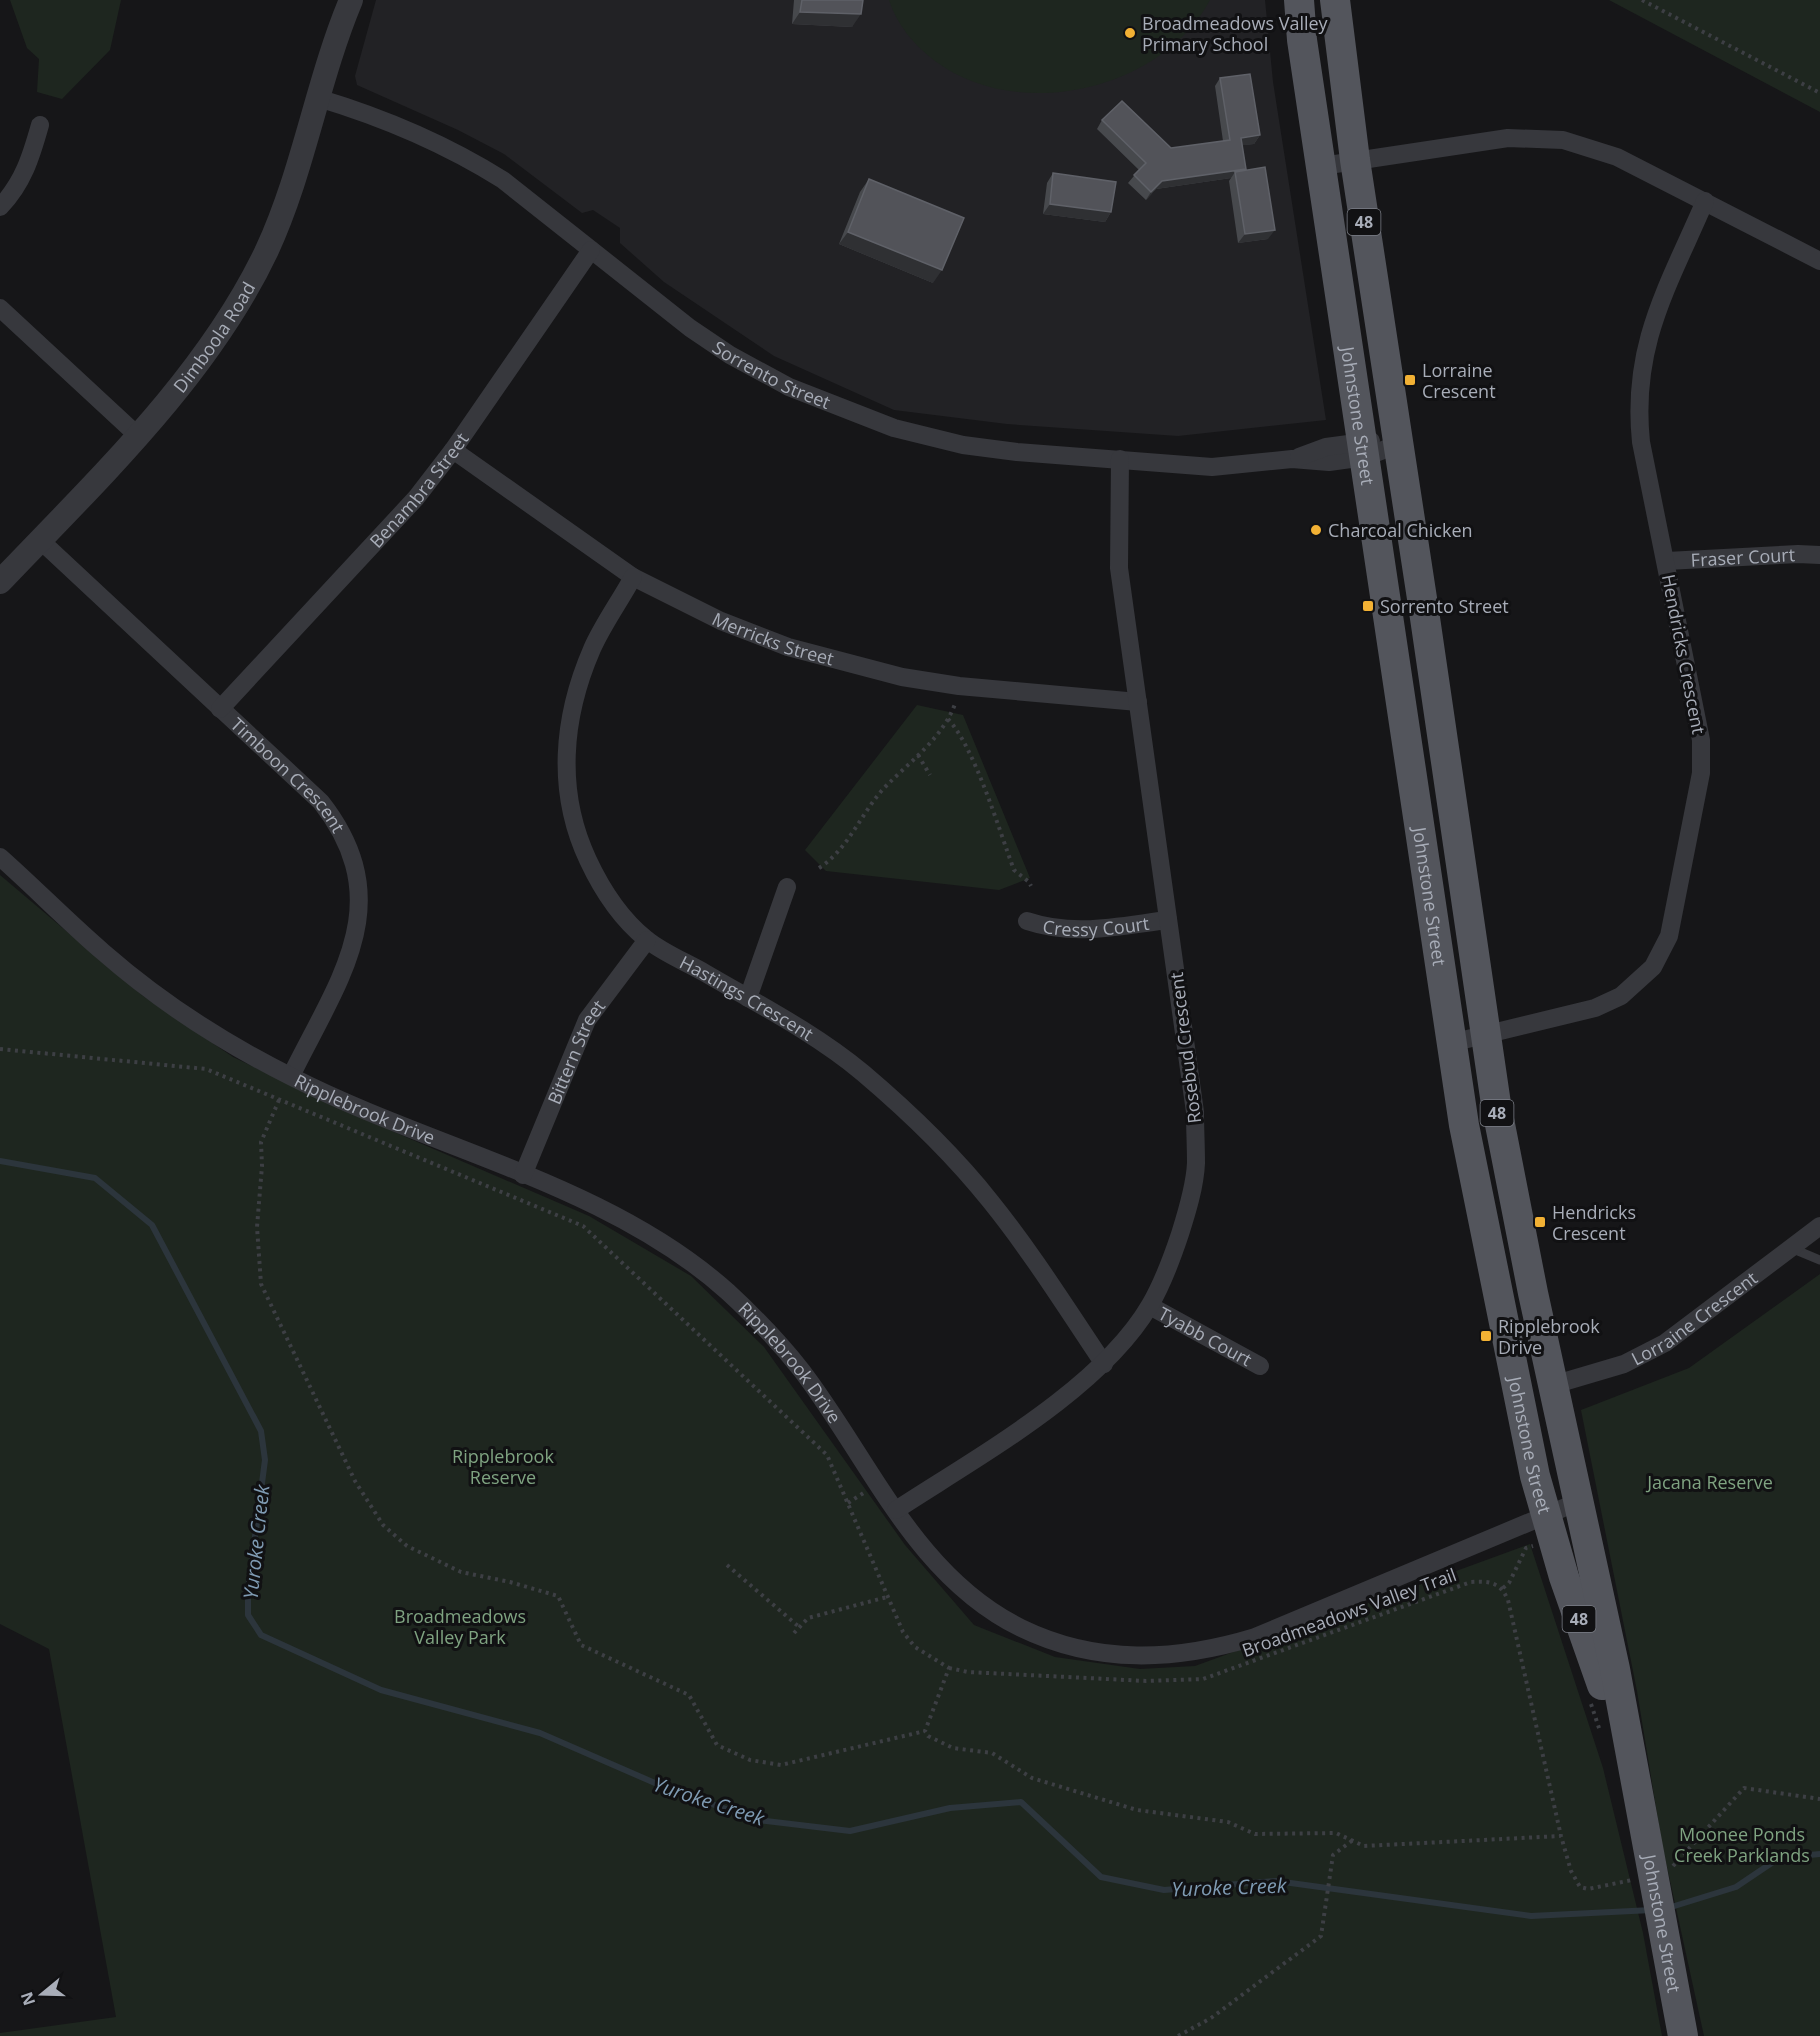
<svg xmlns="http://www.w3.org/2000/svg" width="1820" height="2036" viewBox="0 0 1820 2036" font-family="'Open Sans',sans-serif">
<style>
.built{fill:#222225}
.green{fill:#1e261f}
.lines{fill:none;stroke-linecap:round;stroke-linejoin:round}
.stream{stroke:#2c353c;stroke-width:6}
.path{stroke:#3d3f44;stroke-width:4;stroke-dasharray:3 4.5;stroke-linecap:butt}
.service{stroke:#37383d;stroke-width:9}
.minor{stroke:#37383d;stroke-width:18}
.tertiary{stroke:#37383d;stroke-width:24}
.primary{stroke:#53555c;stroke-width:30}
.wall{fill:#47494d}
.shaded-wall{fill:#2f3033}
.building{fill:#525359;stroke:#5f6168;stroke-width:1.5}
.poi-dot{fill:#f2b134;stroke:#111113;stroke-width:2}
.labels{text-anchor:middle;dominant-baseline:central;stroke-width:6;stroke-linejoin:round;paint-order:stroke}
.shield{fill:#111113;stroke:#7b7e86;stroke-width:1.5}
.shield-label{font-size:16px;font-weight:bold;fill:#a8adb8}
.poi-label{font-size:18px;fill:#a8adb8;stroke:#111113;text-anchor:start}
.street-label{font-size:18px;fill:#a8adb8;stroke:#111113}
.park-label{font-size:18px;fill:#7fa381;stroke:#111113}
.water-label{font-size:20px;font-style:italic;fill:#7f9bb3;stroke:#111113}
</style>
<rect width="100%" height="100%" fill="#161618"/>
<path class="built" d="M376,0H1265L1273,82L1326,420L1178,436L1007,424L894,410L774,356L664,282L620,243V228L593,210L582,213L504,154L458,130L357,85L355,76Z"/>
<path class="green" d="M10,0H121L110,50L62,99L37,92L39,59L27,48Z
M889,0H1210C1161,91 1018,123 935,61C914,45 897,25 889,0Z
M1609,0H1820V112Z
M917,705L963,715L1030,878L999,890L826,871L805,850Z
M0,875L143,996L233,1057L341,1109L589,1216L691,1276L764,1347L905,1545L974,1625L1055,1657L1140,1669L1195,1666L1530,1544L1603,1768L1643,1933L1662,2036H0V2033L116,2017L49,1649L0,1624Z
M1820,1274V2036H1704L1662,1844L1637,1691L1581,1410L1689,1368Z"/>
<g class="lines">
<path class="stream" d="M0,1161L95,1178L152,1225L261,1431L265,1460L248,1590V1615L261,1635L381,1690L540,1733L671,1790L758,1820L850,1831L950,1808L1021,1802L1101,1877L1164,1890L1276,1881L1531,1916L1652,1910
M1668,1908L1736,1887L1779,1858L1820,1854"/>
<path class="path" d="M1642,0L1820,93
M948,719C975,748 999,830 1014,870L1029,882L1031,886
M918,755L930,775
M819,868C850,848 862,810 887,785C911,761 943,737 955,704
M0,1049L206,1069L583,1226L827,1455L903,1632L915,1647L949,1668L925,1731L928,1736L953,1748L992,1753L1032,1778L1137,1810L1228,1822L1255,1834L1336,1833L1364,1846L1561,1836L1571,1871L1580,1887L1588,1889L1632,1880
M279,1100L261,1142L262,1166L257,1227L261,1284L355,1481L383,1525L407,1546L461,1572L510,1582L558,1596L581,1645L689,1695L717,1745L750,1760L781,1765L925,1731
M848,1503L865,1492
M727,1565L798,1626
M1503,1588L1509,1583L1526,1548L1533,1546
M794,1633L808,1618L887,1597
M949,1668L968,1672L1146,1681L1203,1679L1471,1582C1490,1581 1500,1582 1508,1600L1561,1836
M1591,1704L1600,1731
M1673,1866L1744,1788L1820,1799
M1178,2036L1211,2018L1321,1936L1333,1855L1353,1840"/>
<path class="service" d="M1791,1248L1820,1260"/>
<g class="minor">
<path id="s1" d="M318,98C385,118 444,143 503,180L690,328L730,355L789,387L894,428L963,445L1017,452L1212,467L1292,459L1329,462L1365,457L1399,444"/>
<path d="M1322,166L1508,138L1563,140L1617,157L1820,261"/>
<path d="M0,207C23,183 31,157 40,125"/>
<path d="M0,308L137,435"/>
<path id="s2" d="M453,450L633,577L721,621L788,647L902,677L959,686L1138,702"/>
<path d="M1299,457L1326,447L1371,441"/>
<path id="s3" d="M40,540L321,802C400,903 338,980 291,1076"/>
<path id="s4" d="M1667,561L1798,554L1820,555"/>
<path id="s5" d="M633,577C620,601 603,624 592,649C562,718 556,792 588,860C602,890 620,918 646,939C663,953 686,962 705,973C758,1004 815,1033 863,1073C909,1112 953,1154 991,1202C1032,1253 1067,1309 1104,1364"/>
<path id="s6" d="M220,709L416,498L453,450L591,250"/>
<path id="s7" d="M0,857C35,888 68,922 103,952C159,1001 224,1043 290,1076C432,1149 608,1184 728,1292C754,1316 780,1343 802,1371C870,1460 915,1576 1021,1628C1097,1665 1176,1661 1255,1637L1580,1501"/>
<path id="s8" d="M1027,921C1075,937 1119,926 1168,920"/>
<path d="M748,998L787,887"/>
<path d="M1451,1043L1595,1008L1621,996L1653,967L1669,936L1701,773V740L1641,442C1631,345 1668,287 1705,201"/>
<path id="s9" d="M523,1175L587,1020L647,940"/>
<path id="s10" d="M1150,1306L1260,1366"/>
<path id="s11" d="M1553,1385L1624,1364L1665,1343L1820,1226"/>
<path d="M896,1510C977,1457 1101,1389 1150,1305C1163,1283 1172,1258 1180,1234C1187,1212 1195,1186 1196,1163C1196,1146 1195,1129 1195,1112L1119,568L1120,459"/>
</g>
<path class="tertiary" id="s12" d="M0,582C96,481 207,377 267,250C304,170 317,81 351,0"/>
<g class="primary">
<path id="s13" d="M1299,0L1302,40L1464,1125L1535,1476L1564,1577L1602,1685"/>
<path id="s14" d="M1335,0L1355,160L1425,618L1496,1104L1533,1293L1615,1669L1683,2036"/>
</g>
</g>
<path class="wall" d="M794,0H863L852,27L792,24Z
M1220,78L1260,135L1254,144L1242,145L1246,169L1245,170L1268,239L1238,243L1229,181L1231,178L1156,189L1146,200L1128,183L1139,170L1097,129L1102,120L1171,148L1223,141L1215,86Z
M1053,173L1111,212L1105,222L1043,214L1047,183Z
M869,179L933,283L839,244L860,192Z"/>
<path class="shaded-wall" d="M800,12L861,14L852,27L792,24Z
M1260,135L1254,144L1236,146L1241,138Z
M1246,169L1240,177L1235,172L1231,178L1156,189L1146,200L1151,192L1162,181Z
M1050,204L1111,212L1105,222L1043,214Z
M1275,230L1268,239L1238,243L1245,234Z
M848,232L942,270L933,283L839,244Z"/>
<path class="building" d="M802,0H863L861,14L800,12Z
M1250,74L1260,135L1241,138L1246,169L1162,181L1151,192L1134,175L1146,163L1102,120L1122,101L1171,148L1230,140L1220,78Z
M1265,167L1275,230L1245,234L1235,172Z
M1053,173L1116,182L1111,212L1050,204Z
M869,179L964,218L942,270L848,232Z"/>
<g class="poi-dot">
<circle cx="1130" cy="33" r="6"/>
<rect x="1404" y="374" width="12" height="12" rx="3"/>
<circle cx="1316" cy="530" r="6"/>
<rect x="1362" y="600" width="12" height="12" rx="3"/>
<rect x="1534" y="1216" width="12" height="12" rx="3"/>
<rect x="1480" y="1330" width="12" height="12" rx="3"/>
</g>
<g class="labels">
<g class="shield">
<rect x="1347.5" y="209" width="33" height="26" rx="4.5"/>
<rect x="1480.5" y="1100" width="33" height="26" rx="4.5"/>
<rect x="1562.5" y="1606" width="33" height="26" rx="4.5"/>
</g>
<g class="shield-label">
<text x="1364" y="222">48</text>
<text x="1497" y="1113">48</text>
<text x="1579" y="1619">48</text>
</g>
<g class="poi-label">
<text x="1142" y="23">Broadmeadows Valley<tspan x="1142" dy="21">Primary School</tspan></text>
<text x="1422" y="370">Lorraine<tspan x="1422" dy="21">Crescent</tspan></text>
<text x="1328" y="530">Charcoal Chicken</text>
<text x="1380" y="606">Sorrento Street</text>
<text x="1552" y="1212">Hendricks<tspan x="1552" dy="21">Crescent</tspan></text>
<text x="1498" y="1326">Ripplebrook<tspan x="1498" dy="21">Drive</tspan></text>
</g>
<g class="street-label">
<text stroke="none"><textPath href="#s12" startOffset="326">Dimboola Road</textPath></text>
<text stroke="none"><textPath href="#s1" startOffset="536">Sorrento Street</textPath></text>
<text stroke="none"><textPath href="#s13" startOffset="420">Johnstone Street</textPath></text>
<text stroke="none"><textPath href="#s6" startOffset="296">Benambra Street</textPath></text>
<text stroke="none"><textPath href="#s4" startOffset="76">Fraser Court</textPath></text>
<text stroke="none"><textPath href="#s2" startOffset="374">Merricks Street</textPath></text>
<text transform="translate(1684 654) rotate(79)">Hendricks Crescent</text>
<text stroke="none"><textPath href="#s3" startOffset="342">Timboon Crescent</textPath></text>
<text stroke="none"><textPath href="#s13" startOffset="906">Johnstone Street</textPath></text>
<text stroke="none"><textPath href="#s8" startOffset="70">Cressy Court</textPath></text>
<text stroke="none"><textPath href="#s5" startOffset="516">Hastings Crescent</textPath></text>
<text transform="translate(1185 1048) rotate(-97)">Rosebud Crescent</text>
<text stroke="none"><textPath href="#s9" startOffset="134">Bittern Street</textPath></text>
<text stroke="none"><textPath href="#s7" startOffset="447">Ripplebrook Drive</textPath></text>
<text stroke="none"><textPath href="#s11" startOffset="158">Lorraine Crescent</textPath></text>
<text stroke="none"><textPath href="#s10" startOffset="63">Tyabb Court</textPath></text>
<text stroke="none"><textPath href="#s7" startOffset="950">Ripplebrook Drive</textPath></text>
<text stroke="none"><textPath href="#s13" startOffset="1464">Johnstone Street</textPath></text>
<text transform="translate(1349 1612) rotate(-20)">Broadmeadows Valley Trail</text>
<text stroke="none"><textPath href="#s14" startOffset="1952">Johnstone Street</textPath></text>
</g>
<g class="park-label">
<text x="503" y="1456">Ripplebrook<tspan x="503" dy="21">Reserve</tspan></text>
<text x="1710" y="1482">Jacana Reserve</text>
<text x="460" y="1616">Broadmeadows<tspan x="460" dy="21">Valley Park</tspan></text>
<text x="1742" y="1834">Moonee Ponds<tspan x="1742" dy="21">Creek Parklands</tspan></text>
</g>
<g class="water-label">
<text transform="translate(256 1542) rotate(-84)">Yuroke Creek</text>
<text transform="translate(709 1801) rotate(18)">Yuroke Creek</text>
<text transform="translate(1229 1887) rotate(-2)">Yuroke Creek</text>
</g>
</g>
<g transform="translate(42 1994) rotate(251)" stroke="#111113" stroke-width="4.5" paint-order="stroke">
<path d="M0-4.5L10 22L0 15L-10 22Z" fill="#a8adb8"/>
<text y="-9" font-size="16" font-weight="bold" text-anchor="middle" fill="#a8adb8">N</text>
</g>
</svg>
